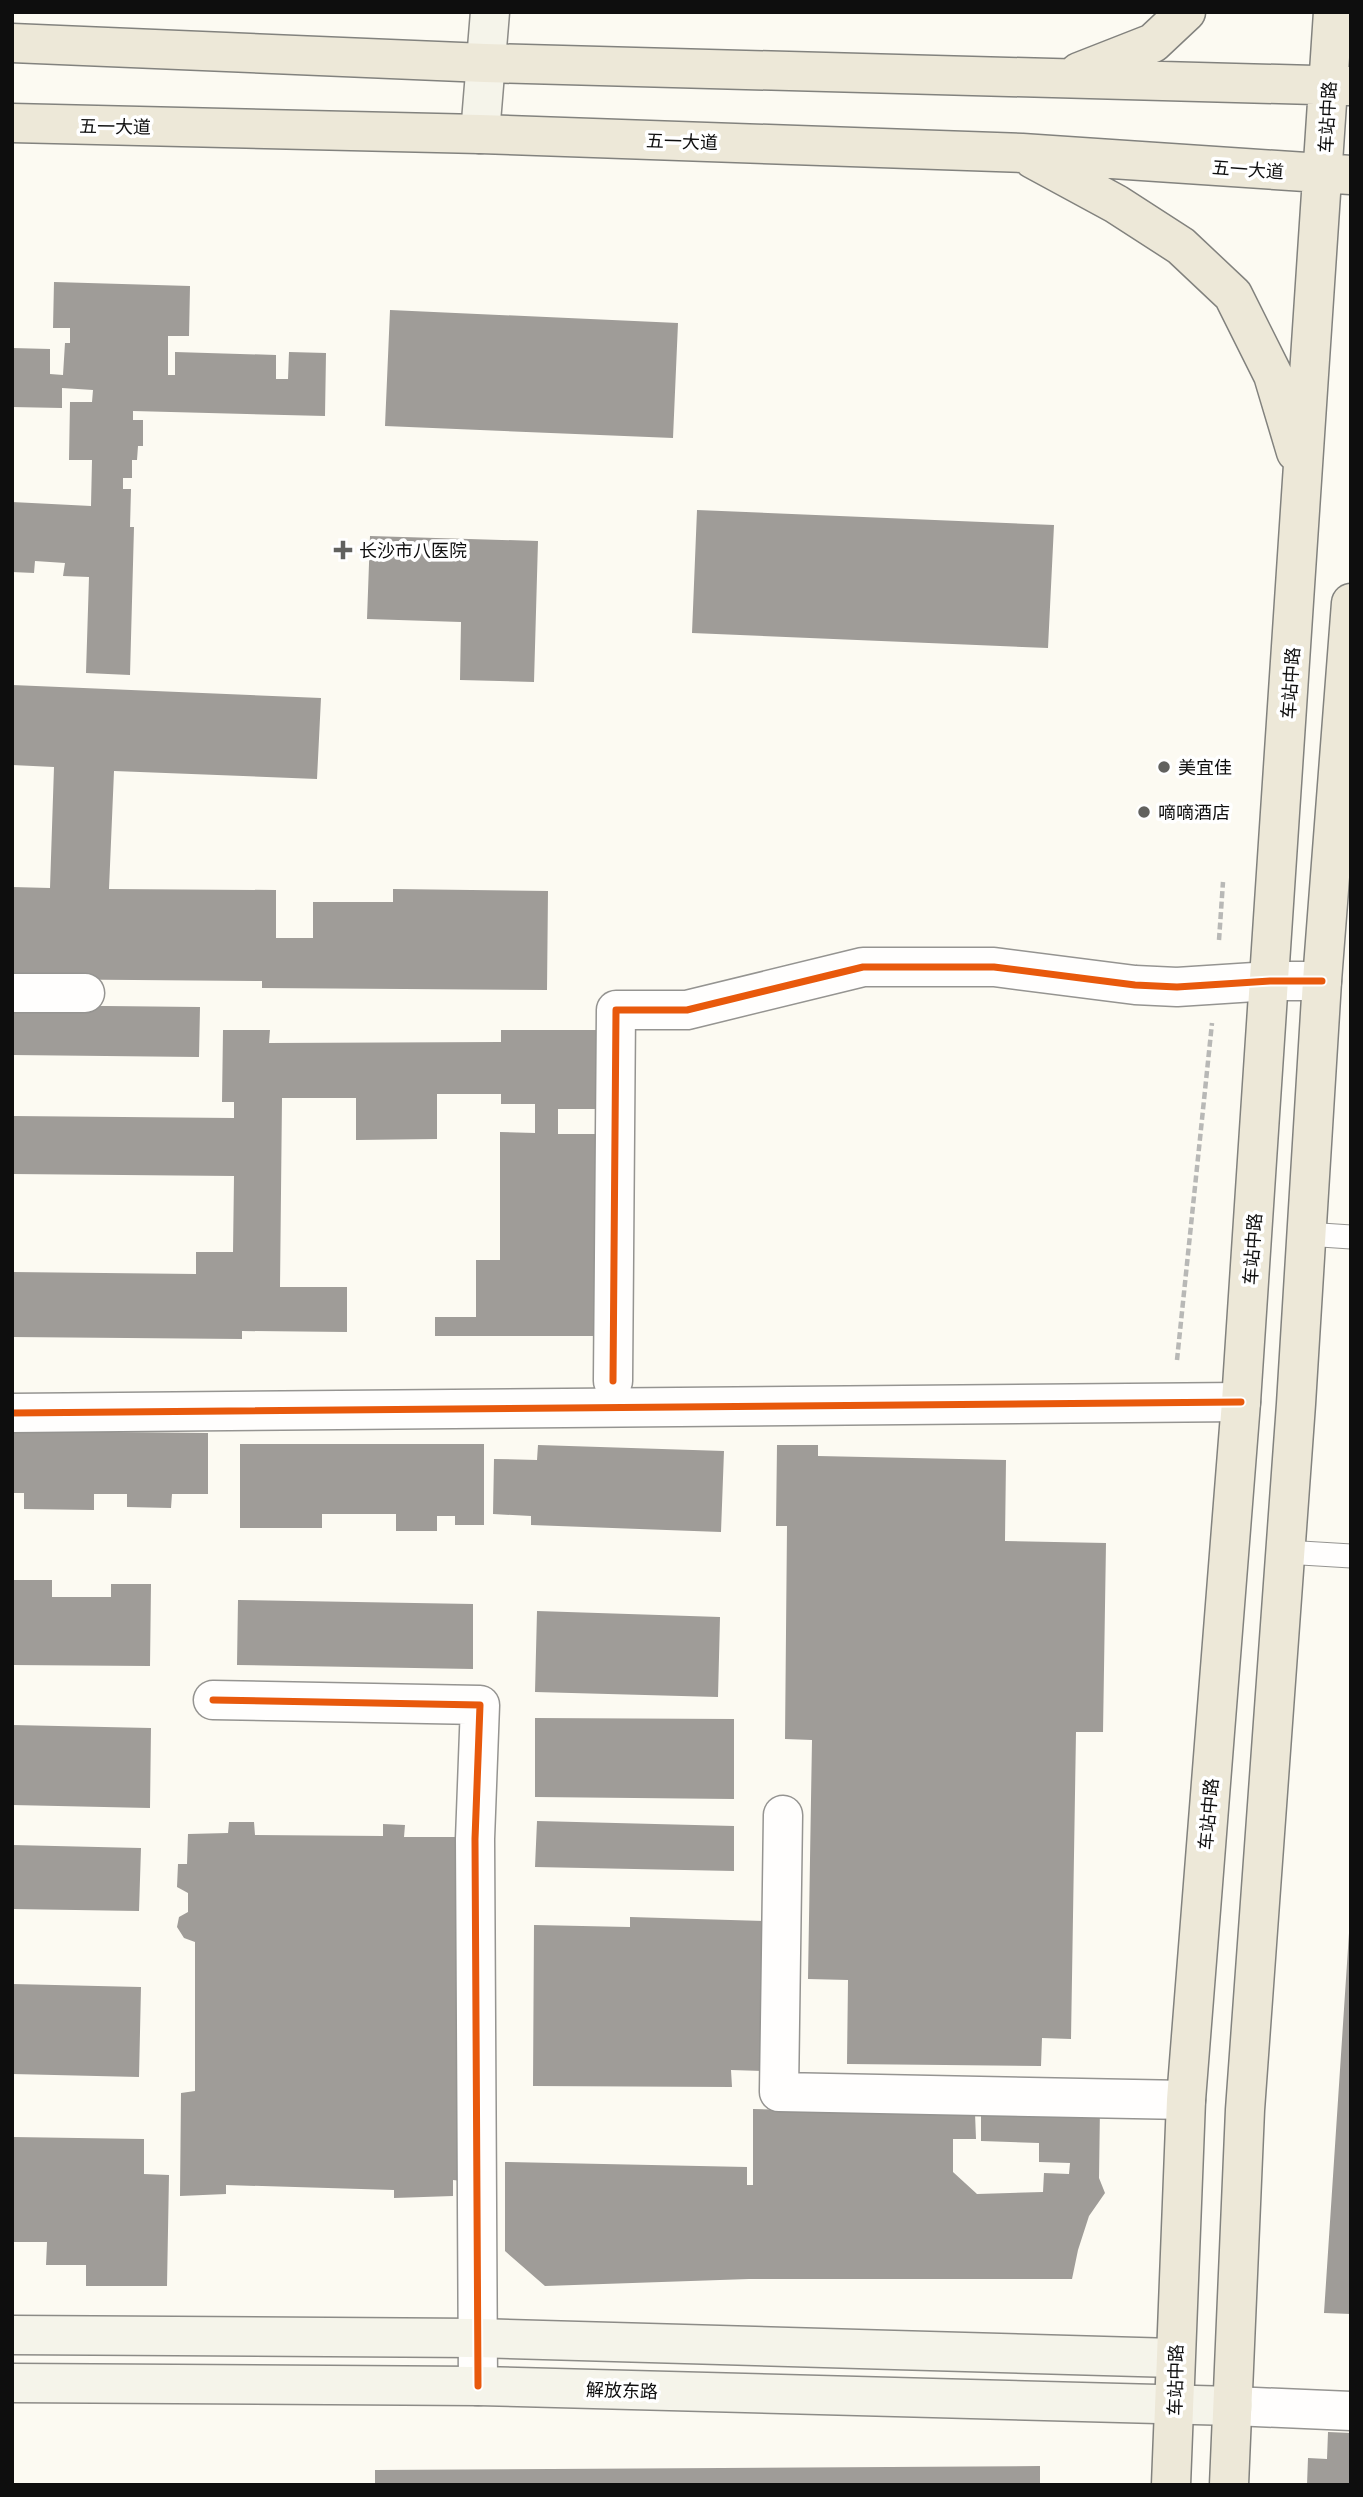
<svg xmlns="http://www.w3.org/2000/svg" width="1363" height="2497" viewBox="0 0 1363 2497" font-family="'Playfair Display','Noto Sans SC',serif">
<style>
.building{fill:#9f9c98}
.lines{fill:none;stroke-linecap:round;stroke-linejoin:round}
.lane-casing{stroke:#959491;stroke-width:25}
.street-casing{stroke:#959491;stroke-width:41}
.secondary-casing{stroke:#8c8b87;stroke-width:41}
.primary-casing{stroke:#82827e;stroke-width:41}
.path{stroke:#b8b8b6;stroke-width:4.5;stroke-dasharray:7 3.5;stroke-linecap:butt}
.lane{stroke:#fffefd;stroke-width:23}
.street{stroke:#fffefd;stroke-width:38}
.secondary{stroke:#f5f4ea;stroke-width:38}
.primary{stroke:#ede8d8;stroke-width:38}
.cycleway-casing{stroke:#fff;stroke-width:11}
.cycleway{stroke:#e8590c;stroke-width:7}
.poi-dot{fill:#61615e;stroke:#fff;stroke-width:2.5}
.labels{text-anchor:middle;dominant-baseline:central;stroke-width:7;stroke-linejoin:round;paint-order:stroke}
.street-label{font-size:18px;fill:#0e0e0e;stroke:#fff}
.poi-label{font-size:18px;fill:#0e0e0e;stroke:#fff;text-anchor:start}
</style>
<rect width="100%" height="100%" fill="#fcfaf2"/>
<path class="building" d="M54,282L190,286L189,336H168V375H175V352L276,355V379H288L289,352L326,353L325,416L133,411V420H143V446H138L137,460H132V478H123V489H131L130,527H134L130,675L86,673L89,577L63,576L65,563L35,561L34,573L12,572V502L91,506L92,460H69L70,402H92L93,390L62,388V408L12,407V348L50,349V374L63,375L65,343H70V328H53Z
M390,310L678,323L673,438L385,426Z
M697,510L1054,525L1048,648L692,633Z
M370,536L538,541L534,682L460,680L461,622L367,619Z
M12,685L321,698L317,779L114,771L109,889L276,890V938H313V902H393V889L548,891L547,990L262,988V981L12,979V887L50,888L54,767L12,765Z
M12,1005L200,1007L199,1057L12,1055Z
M223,1030H270L269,1043L501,1042V1030H603V1109H558V1134H606V1336H435V1317H476V1260H500V1132L535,1133V1104H501V1094H437V1139L356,1140V1098H282L280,1287H347V1332L242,1331V1339L12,1337V1272L196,1274V1252H233L234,1176L12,1174V1116L234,1118V1102H222Z
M12,1431L208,1433V1494H172L171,1508L127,1507V1494H94V1510L24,1509V1493H12Z
M240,1444H484V1525H455V1516H437V1531H396V1514H322V1528H240Z
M538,1445L724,1451L721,1532L531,1525V1516L493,1514L494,1459L537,1460Z
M777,1445H818V1456L1006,1460L1005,1541L1106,1543L1103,1732H1076L1071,2039L1042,2038L1041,2066L847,2064L848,1980L808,1979L812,1740L785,1739L787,1526H776Z
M12,1580H52V1597H111V1584H151L150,1666L12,1665Z
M238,1600L473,1604V1669L237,1665Z
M537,1611L720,1617L718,1697L535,1692Z
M535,1718L734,1719V1799L535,1797Z
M12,1725L151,1728L150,1808L12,1805Z
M537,1821L734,1826V1871L535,1867Z
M229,1822H254L255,1835L383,1836V1824L405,1825L404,1837H458L462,2181L453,2180V2196L394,2198V2190L226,2185V2194L180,2196L181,2093L195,2091V1942L184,1938L177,1927L179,1917L188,1912V1893L177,1887L178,1864H187L188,1834L228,1833Z
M12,1845L141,1848L139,1911L12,1909Z
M630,1917L765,1921L763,2071L731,2070L732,2087L533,2086L534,1925L630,1927Z
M1349,1933H1351V2314L1324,2313Z
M12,1984L141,1987L139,2077L12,2074Z
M885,2101V2114L975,2113L976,2139H953V2172L977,2194L1043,2192L1044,2173L1069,2174L1070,2163L1039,2162V2143L981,2141V2113L1100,2106L1099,2178L1105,2193L1089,2216L1078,2250L1072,2279H749L545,2286L505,2251V2162L747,2167V2185H753V2109L826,2111Z
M12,2137L144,2139V2174L169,2175L167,2286H86V2265H46L47,2242H12Z
M1328,2432L1351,2433V2485H1307L1308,2458L1327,2459Z
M1040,2466V2485H375V2470Z"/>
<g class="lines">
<g class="lane-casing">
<path id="lane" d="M1306,1234L1351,1237
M1285,1552L1351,1556"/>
</g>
<g class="street-casing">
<path id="street" d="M12,993H85
M613,1381L616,1010H687L863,967H994L1135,985L1177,987L1270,981H1322
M12,1413L1241,1402
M213,1700L480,1705L475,1839L478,2386
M783,1815L779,2092L1186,2100
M1233,2406L1351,2411"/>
</g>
<g class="secondary-casing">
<path id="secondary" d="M480,134L490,12
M12,2335L477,2338L1174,2358
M12,2383L478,2386L1233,2406"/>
</g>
<g class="primary-casing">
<path id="primary" d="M12,43L485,63L1351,86
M1079,72L1153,43L1186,12
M12,123L480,134L1022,153L1351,175
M1033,159L1116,204L1181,246L1233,295L1273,375L1296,452
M1171,2485L1186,2100L1241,1402L1333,12
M1229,2485L1245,2110L1296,1404L1322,981L1351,603"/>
</g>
<path class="path" d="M1219,940L1223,882
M1177,1360L1212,1023"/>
<use href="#lane" class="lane"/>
<use href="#street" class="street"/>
<use href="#secondary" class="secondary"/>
<use href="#primary" class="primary"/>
<g class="cycleway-casing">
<path id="cycleway" d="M613,1381L616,1010H687L863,967H994L1135,985L1177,987L1270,981H1322
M12,1413L1241,1402
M213,1700L480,1705L475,1839L478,2386"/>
</g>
<use href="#cycleway" class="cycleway"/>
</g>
<g class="poi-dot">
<path d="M339.5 539.5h7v7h7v7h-7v7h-7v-7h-7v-7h7z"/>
<circle cx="1164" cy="767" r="7"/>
<circle cx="1144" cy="812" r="7"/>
</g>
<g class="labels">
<g class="street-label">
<text transform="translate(1327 117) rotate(-87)">车站中路</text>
<text transform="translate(115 126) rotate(1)">五一大道</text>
<text transform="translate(682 141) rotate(2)">五一大道</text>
<text transform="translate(1248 169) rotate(4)">五一大道</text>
<text transform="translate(1290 683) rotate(-86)">车站中路</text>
<text transform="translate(1252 1249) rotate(-86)">车站中路</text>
<text transform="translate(1208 1814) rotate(-85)">车站中路</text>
<text transform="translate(1175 2380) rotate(-89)">车站中路</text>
<text transform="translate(622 2390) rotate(2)">解放东路</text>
</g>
<g class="poi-label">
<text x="359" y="550">长沙市八医院</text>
<text x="1178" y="767">美宜佳</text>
<text x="1158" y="812">嘀嘀酒店</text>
</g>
</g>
<rect width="1363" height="2497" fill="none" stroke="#0e0e0e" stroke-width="28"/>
</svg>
